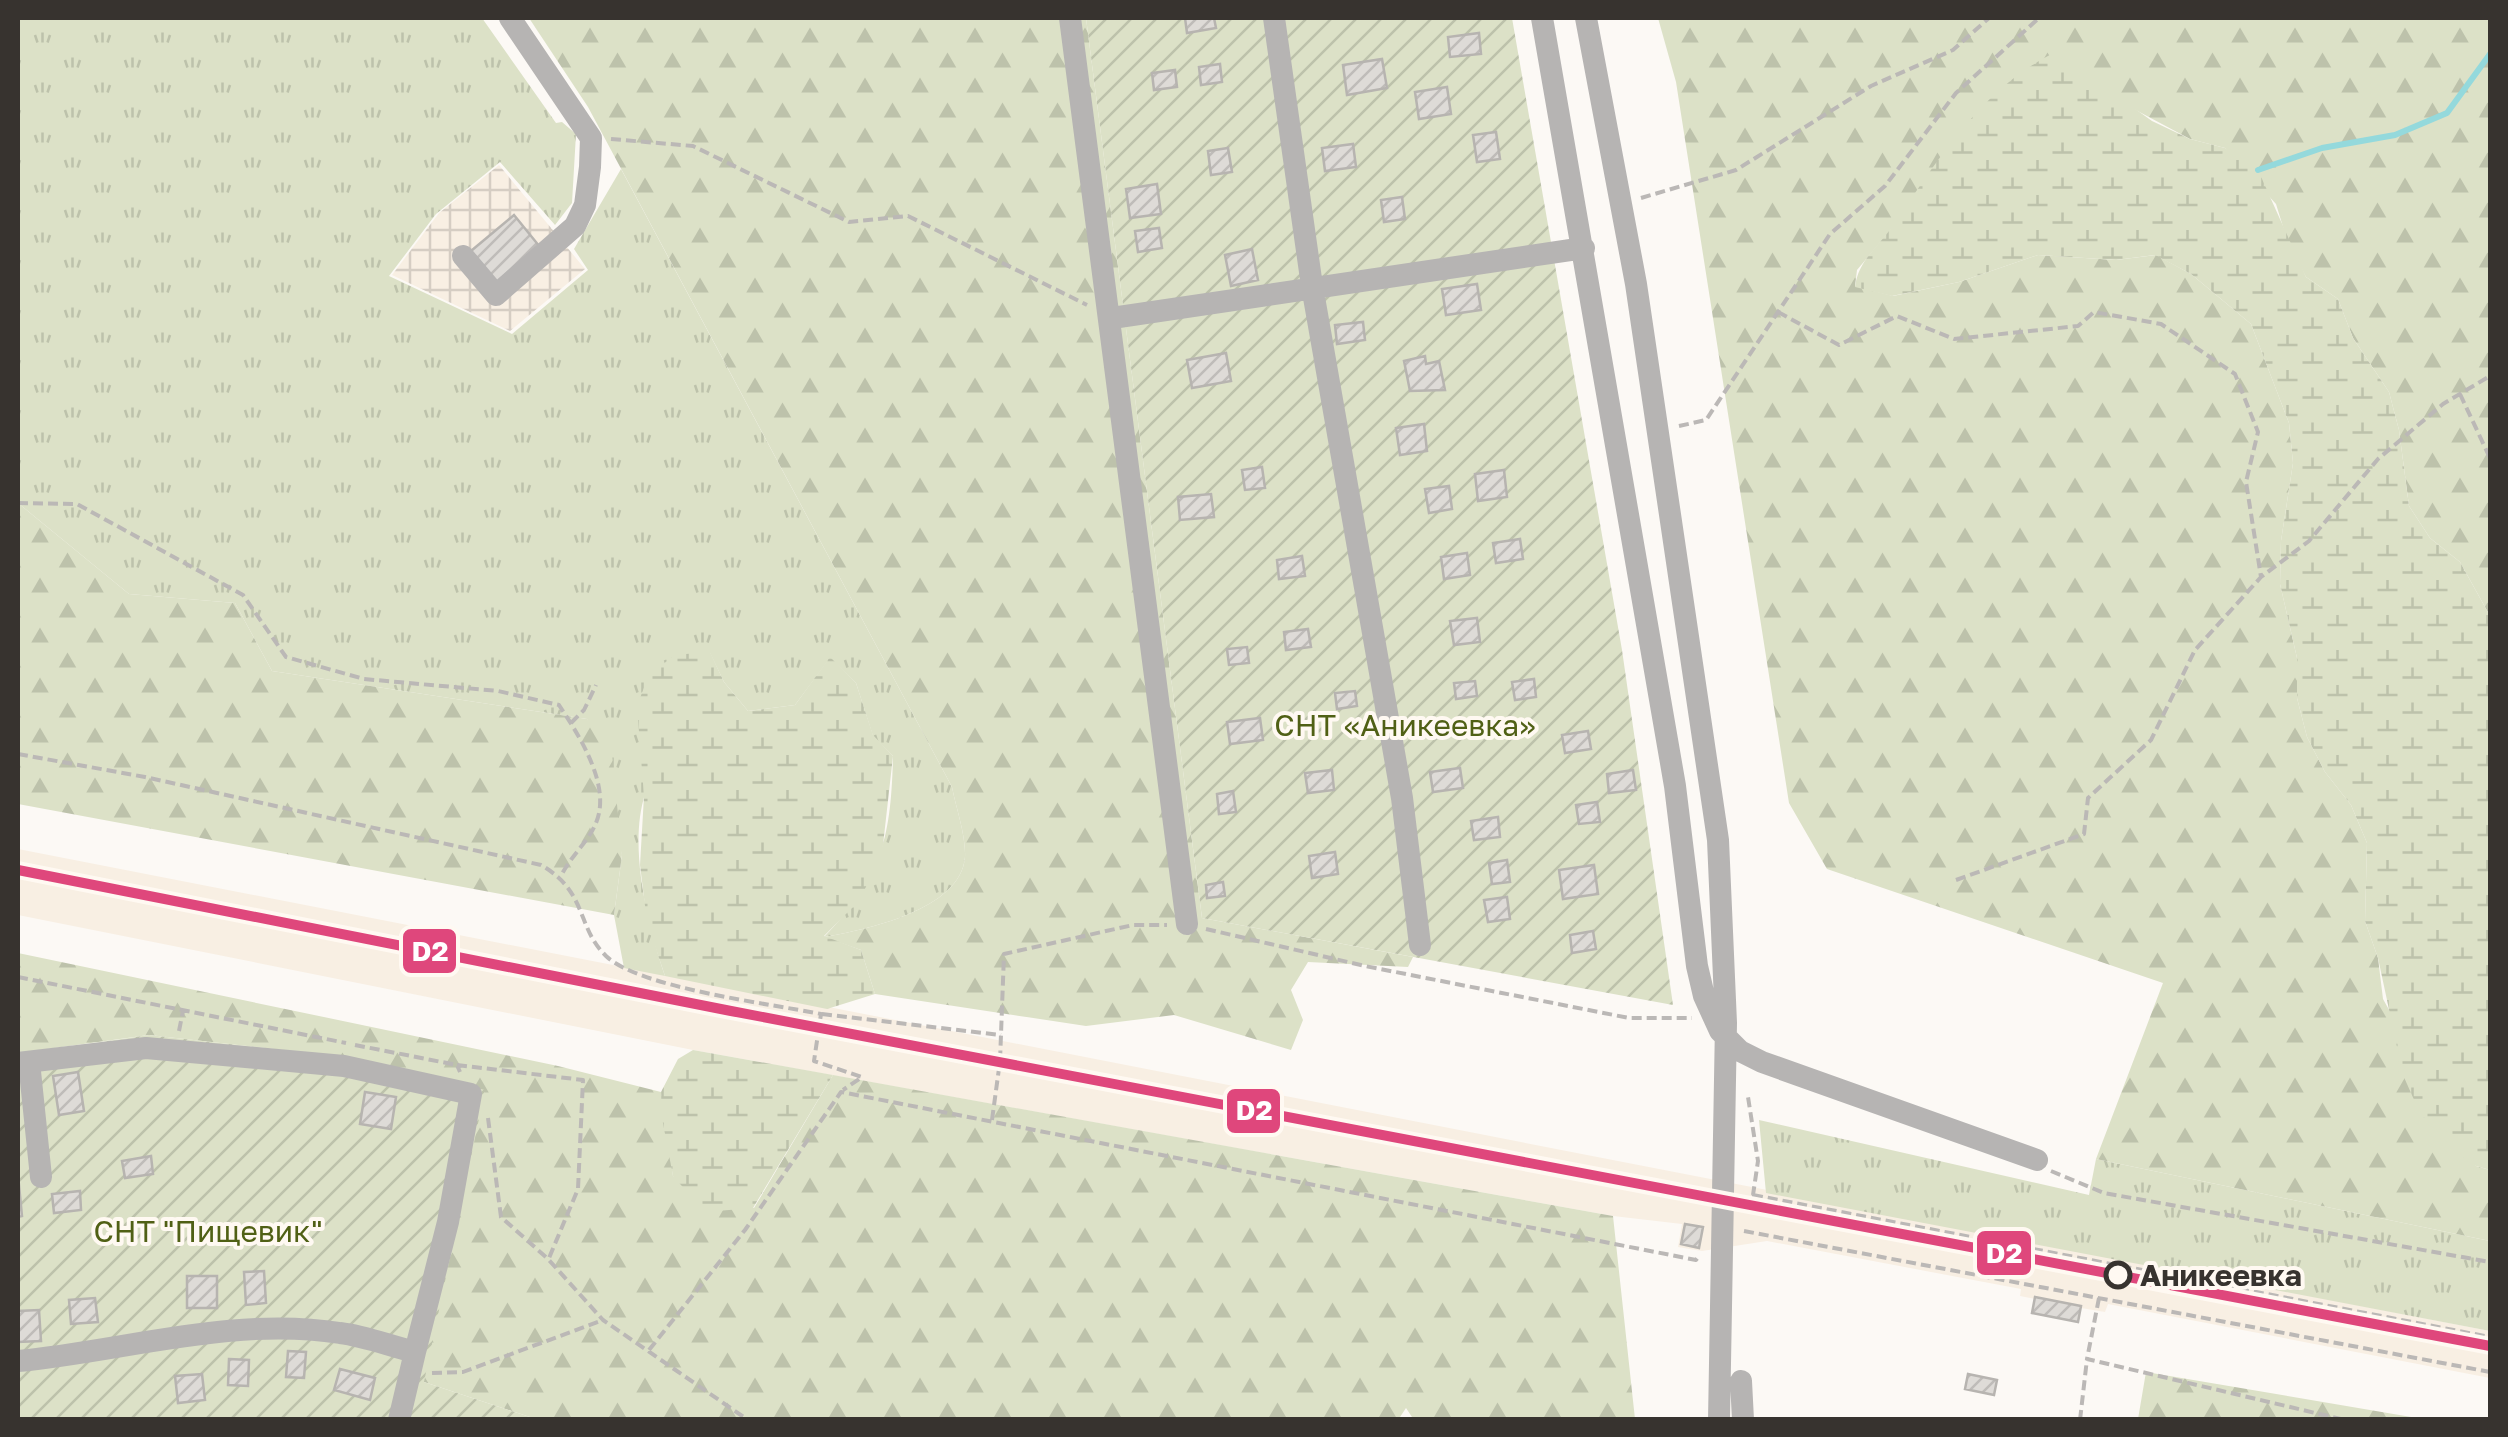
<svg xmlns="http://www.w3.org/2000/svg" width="2508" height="1437" viewBox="0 0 2508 1437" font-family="'Golos Text',sans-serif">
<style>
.industrial{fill:url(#industrial-grid)}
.built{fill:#f8efe3}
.grass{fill:url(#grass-tufts)}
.forest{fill:url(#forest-firs)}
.wetland{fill:url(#wetland-marsh)}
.garden{fill:url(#garden-furrows)}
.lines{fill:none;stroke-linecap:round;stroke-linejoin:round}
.stream{stroke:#94d9dc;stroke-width:6}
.building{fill:url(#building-hatch);stroke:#b7b4b0;stroke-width:2.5}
.path{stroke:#bbb8b6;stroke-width:4;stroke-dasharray:10 5;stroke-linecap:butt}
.minor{stroke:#b6b4b3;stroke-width:22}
.rail-1-casing{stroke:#fff9f2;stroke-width:18}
.rail-1{stroke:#df477c;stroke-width:10}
.stop-dot{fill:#fff9f2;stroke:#37332f;stroke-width:5}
.labels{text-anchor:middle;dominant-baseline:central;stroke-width:8;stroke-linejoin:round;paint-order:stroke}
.park-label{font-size:30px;fill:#506015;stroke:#fff9f2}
.stop-label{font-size:30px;font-weight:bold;fill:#37332f;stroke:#fff9f2;text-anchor:start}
.line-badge{stroke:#fff9f2;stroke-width:4}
.badge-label{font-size:28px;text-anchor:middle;font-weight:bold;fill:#fff}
</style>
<defs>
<pattern id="industrial-grid" width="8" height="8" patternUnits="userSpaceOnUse" patternTransform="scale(2.5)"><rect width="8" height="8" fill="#f8efe3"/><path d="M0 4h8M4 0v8" fill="none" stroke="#d5cdc3"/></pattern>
<pattern id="grass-tufts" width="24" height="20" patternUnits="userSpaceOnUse" patternTransform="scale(2.5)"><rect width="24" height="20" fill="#dce1c7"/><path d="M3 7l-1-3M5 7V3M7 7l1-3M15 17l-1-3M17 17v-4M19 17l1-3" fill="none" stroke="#bdc2ab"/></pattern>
<pattern id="forest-firs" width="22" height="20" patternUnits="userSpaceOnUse" patternTransform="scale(2.5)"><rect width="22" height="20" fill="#dce1c7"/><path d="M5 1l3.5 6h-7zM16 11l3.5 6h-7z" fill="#bdc2ab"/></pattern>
<pattern id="wetland-marsh" width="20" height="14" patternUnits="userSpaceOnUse" patternTransform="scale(2.5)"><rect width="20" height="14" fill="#dce1c7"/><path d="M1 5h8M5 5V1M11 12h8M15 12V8" fill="none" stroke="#bdc2ab"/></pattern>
<pattern id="garden-furrows" width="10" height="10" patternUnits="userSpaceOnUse" patternTransform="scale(2.5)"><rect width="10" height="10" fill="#dce1c7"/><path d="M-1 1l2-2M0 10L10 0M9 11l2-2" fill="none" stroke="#bdc2ab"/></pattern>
<pattern id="building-hatch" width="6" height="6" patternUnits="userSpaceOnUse" patternTransform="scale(2.5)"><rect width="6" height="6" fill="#dedbd7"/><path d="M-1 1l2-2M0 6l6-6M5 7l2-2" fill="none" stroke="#bfbcb9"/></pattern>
</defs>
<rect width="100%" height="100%" fill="#fcf9f5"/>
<path class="industrial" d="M499,165L585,269L510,331L392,275L439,213Z"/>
<path class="built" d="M18,849L2490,1331V1378L2108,1304L2105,1312L2081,1308L2078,1322L2032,1313L2035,1299L2020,1296L2021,1289L1767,1241L1702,1251L1678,1247L1682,1224L1613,1216L693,1050L18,915Z"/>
<path class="grass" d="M18,18H482L556,123L562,122L576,134L572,203L555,225L500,162L436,214L389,276L512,334L588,270L574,249L621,169L952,787C956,808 966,835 965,857C961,910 865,930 824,937C882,878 891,838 893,756L873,736L856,683L830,658L795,705L748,711L724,682L710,653C689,698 661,746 645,794C628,848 648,924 665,976L624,968L614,915L622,855L587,719L272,671L235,603L129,594L18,503Z
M1759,1120L2089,1195L2096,1159L2490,1241V1331L1766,1193Z"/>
<path class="forest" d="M529,18H1086L1202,918L1413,957L1408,967L1308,962L1291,990L1303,1020L1291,1050L1174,1015L1086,1026L875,994L861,950L824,937C865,930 961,910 965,857C966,835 956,808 952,787L588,107Z
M1658,18H2490V616L2460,562L2430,538L2409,506L2399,430L2389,392L2353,338L2338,299L2306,277L2288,243L2276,204L2225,148L2190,139L2117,100L1893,227L1857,270L1855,286L1893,296L1959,282L2038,255L2116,260L2156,255L2191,274L2251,324L2289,423L2293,463L2281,541L2280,584L2297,658V698L2307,737L2325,772L2351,805L2367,843L2365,921L2378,958L2383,999L2476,1166L2490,1170V1241L2096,1159L2163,983L1827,869L1789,803L1676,82Z
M18,503L129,594L235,603L272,671L587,719L612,754L622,855L614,915L18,804Z
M18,953L558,1066L661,1092L673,1176L754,1208L833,1075L1613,1216L1635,1419L1414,1420L1406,1408L1398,1420L536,1419L424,1382L337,1056L149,1035L18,1053Z
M2146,1372L2423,1419H2138Z"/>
<path class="wetland" d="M2056,52L2152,121L2190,139L2225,148L2258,170L2306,277L2338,299L2353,338L2389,392L2399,430L2409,506L2430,538L2460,562L2490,616V1170L2476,1166L2444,1143L2419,1111L2403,1075L2378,958L2365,921L2367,843L2351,805L2325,772L2307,737L2297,698V658L2280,584L2281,541L2293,463L2289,423L2251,324L2191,274L2155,255L2116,260L2038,255L1959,282L1892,296L1855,287C1858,260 1880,245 1895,223C1939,158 1983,87 2056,52Z
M710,652L724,682L748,711L795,705L830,657L856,683L873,735L893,756L882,854L859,901L824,936L861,950L875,994L827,1009L665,976L647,922L640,865L644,796L637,706L648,677L674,655Z
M693,1050L833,1075L753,1208L705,1212L673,1176L662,1118L661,1092L678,1059Z"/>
<path class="garden" d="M1086,18H1512L1622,650L1673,1005L1202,918Z
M149,1035L337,1056L485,1090L424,1382L536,1419H18V1054Z"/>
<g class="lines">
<path class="stream" d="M2258,170L2322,148L2395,135L2447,113L2490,54"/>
</g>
<path class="building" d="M1185,18H1214L1216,28L1187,33Z
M1479,33L1481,54L1450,57L1448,37Z
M1382,59L1387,88L1347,95L1343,65Z
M1220,64L1222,82L1201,85L1199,67Z
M1175,70L1177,87L1154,90L1152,73Z
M1447,87L1451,114L1419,119L1415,92Z
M1496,132L1500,159L1477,162L1473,135Z
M1353,144L1356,167L1325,171L1322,148Z
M1228,148L1232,172L1211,175L1208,151Z
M1157,184L1161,214L1130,218L1126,189Z
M1402,197L1405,219L1384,222L1381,200Z
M514,215L540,247L497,283L471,251Z
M1159,228L1162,248L1138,252L1135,231Z
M1252,249L1258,280L1231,286L1225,255Z
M1477,284L1481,310L1446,315L1442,289Z
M1363,322L1365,340L1337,344L1335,325Z
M1226,353L1231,381L1192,388L1187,360Z
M1425,356L1426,364L1439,361L1445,390L1410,391L1404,361Z
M1424,424L1427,451L1400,455L1396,428Z
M1262,467L1265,488L1245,490L1242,470Z
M1504,470L1507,497L1478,501L1475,474Z
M1449,486L1452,509L1429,513L1425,489Z
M1211,494L1214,517L1180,520L1178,497Z
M1520,539L1523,559L1496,563L1493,543Z
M1467,553L1470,575L1444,579L1441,557Z
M1302,556L1305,576L1279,579L1277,560Z
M1477,618L1480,642L1454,645L1450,621Z
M1308,629L1311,647L1286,650L1284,632Z
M1247,647L1249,663L1229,665L1227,649Z
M1534,679L1536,697L1515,700L1512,682Z
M1475,681L1477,696L1456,699L1454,683Z
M1355,691L1357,706L1337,709L1335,693Z
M1260,718L1263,740L1230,744L1227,722Z
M1588,731L1591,749L1565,753L1562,735Z
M1460,768L1463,788L1433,792L1430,772Z
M1332,770L1334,790L1308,793L1305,773Z
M1633,770L1636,790L1609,793L1607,774Z
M1233,791L1236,812L1219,814L1217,794Z
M1597,802L1600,822L1579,824L1576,805Z
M1498,817L1500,837L1474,840L1471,821Z
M1335,852L1338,874L1312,878L1309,856Z
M1507,860L1510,882L1492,884L1489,863Z
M1594,865L1598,894L1563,899L1559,870Z
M1223,882L1225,896L1207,898L1206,885Z
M1507,897L1510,919L1488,922L1484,900Z
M1593,931L1596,949L1572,953L1570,935Z
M78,1072L84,1111L59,1115L53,1076Z
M365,1092L396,1097L391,1129L360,1124Z
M151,1156L153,1174L125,1178L122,1161Z
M19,1185L22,1216L18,1217V1186Z
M80,1191L81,1210L54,1213L52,1194Z
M1685,1224L1703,1227L1699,1248L1681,1244Z
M264,1271L266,1303L246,1305L244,1272Z
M187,1276H217V1308H187Z
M2035,1297L2081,1306L2078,1322L2032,1313Z
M95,1298L98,1322L71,1324L69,1300Z
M39,1310L41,1341L18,1342V1311Z
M288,1351L306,1352L304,1378L286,1377Z
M229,1359L249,1360L248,1386L228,1385Z
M340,1369L375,1378L370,1400L334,1390Z
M202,1374L205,1400L178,1403L175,1376Z
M1968,1374L1997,1380L1994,1395L1965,1389Z"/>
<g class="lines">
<path class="path" d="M611,139L693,146L849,222L908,216L1087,305
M1641,198L1736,170L1871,86L1953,50L1989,18
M1778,312L1839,345L1897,316L1954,339L2078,326L2094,312L2161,324L2235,374L2258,432L2246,482L2261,577
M2460,394L2490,458
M1679,426L1706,420L1830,234L1885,186L1956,93L2039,18
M18,503L77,504L243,595L286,657L364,679L498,691L559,705C578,734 612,785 596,823C588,842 570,857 561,876
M571,723L584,710L596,685
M18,754L145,777L541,865C588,892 576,927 606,956C639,988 772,1004 821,1014L814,1061L862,1077L843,1090
M1956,880L2084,834L2088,798L2151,740L2195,650L2261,577L2309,541L2378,459L2443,404L2490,376
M1206,929L1365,966L1629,1018H1692
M18,977L346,1043
M822,1014L1001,1035
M179,1031L183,1011
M355,1045L457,1065L460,1072
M457,1065L583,1080L578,1189L549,1258
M488,1118L501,1217L548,1259L603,1320L748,1420
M992,1120L1000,1061L1004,954L1133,925H1167
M2051,1171L2104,1193L2490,1262
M1753,1195L2490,1337
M1745,1206L1747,1196L1753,1195L1758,1161L1748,1097
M1744,1231L2490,1372
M2099,1298L2087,1359L2345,1420
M649,1350L745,1230L841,1092L1696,1260L1700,1255
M432,1373L463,1372L603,1320
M2080,1420L2087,1359"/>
<path class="minor" d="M1070,18L1187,924
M1274,18L1312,286L1402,798L1420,945
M1542,18L1675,786L1697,966L1704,996L1720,1031L1740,1051L1762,1062L2037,1160
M1586,18L1636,284L1718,840L1726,1023L1719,1420
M463,256L496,295L575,226L585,205L590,167L591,138L510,18
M1112,318L1584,248
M29,1062L41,1177
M18,1063L146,1048L344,1066L471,1094L448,1222L415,1352
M18,1361C123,1351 233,1316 340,1333C365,1336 390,1346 415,1352L399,1420
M1741,1381L1743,1420"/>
<g class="rail-1-casing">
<path id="rail-1" d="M18,870L731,1011L2490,1346"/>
</g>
<use href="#rail-1" class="rail-1"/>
</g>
<circle class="stop-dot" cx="2118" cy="1275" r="12"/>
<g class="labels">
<g class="park-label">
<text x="1405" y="725">СНТ «Аникеевка»</text>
<text x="208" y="1231">СНТ "Пищевик"</text>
</g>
<g class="stop-label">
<text x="2140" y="1275">Аникеевка</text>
</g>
</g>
<g class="line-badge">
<rect x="401" y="927" width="57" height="48" rx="10" fill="#df477c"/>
<rect x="1225" y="1087" width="57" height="48" rx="10" fill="#df477c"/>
<rect x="1975" y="1229" width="58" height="48" rx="10" fill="#df477c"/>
</g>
<g class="badge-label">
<text x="430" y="961">D2</text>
<text x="1254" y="1120">D2</text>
<text x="2004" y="1263">D2</text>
</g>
<rect width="2508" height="1437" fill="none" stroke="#37332f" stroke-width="40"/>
</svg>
